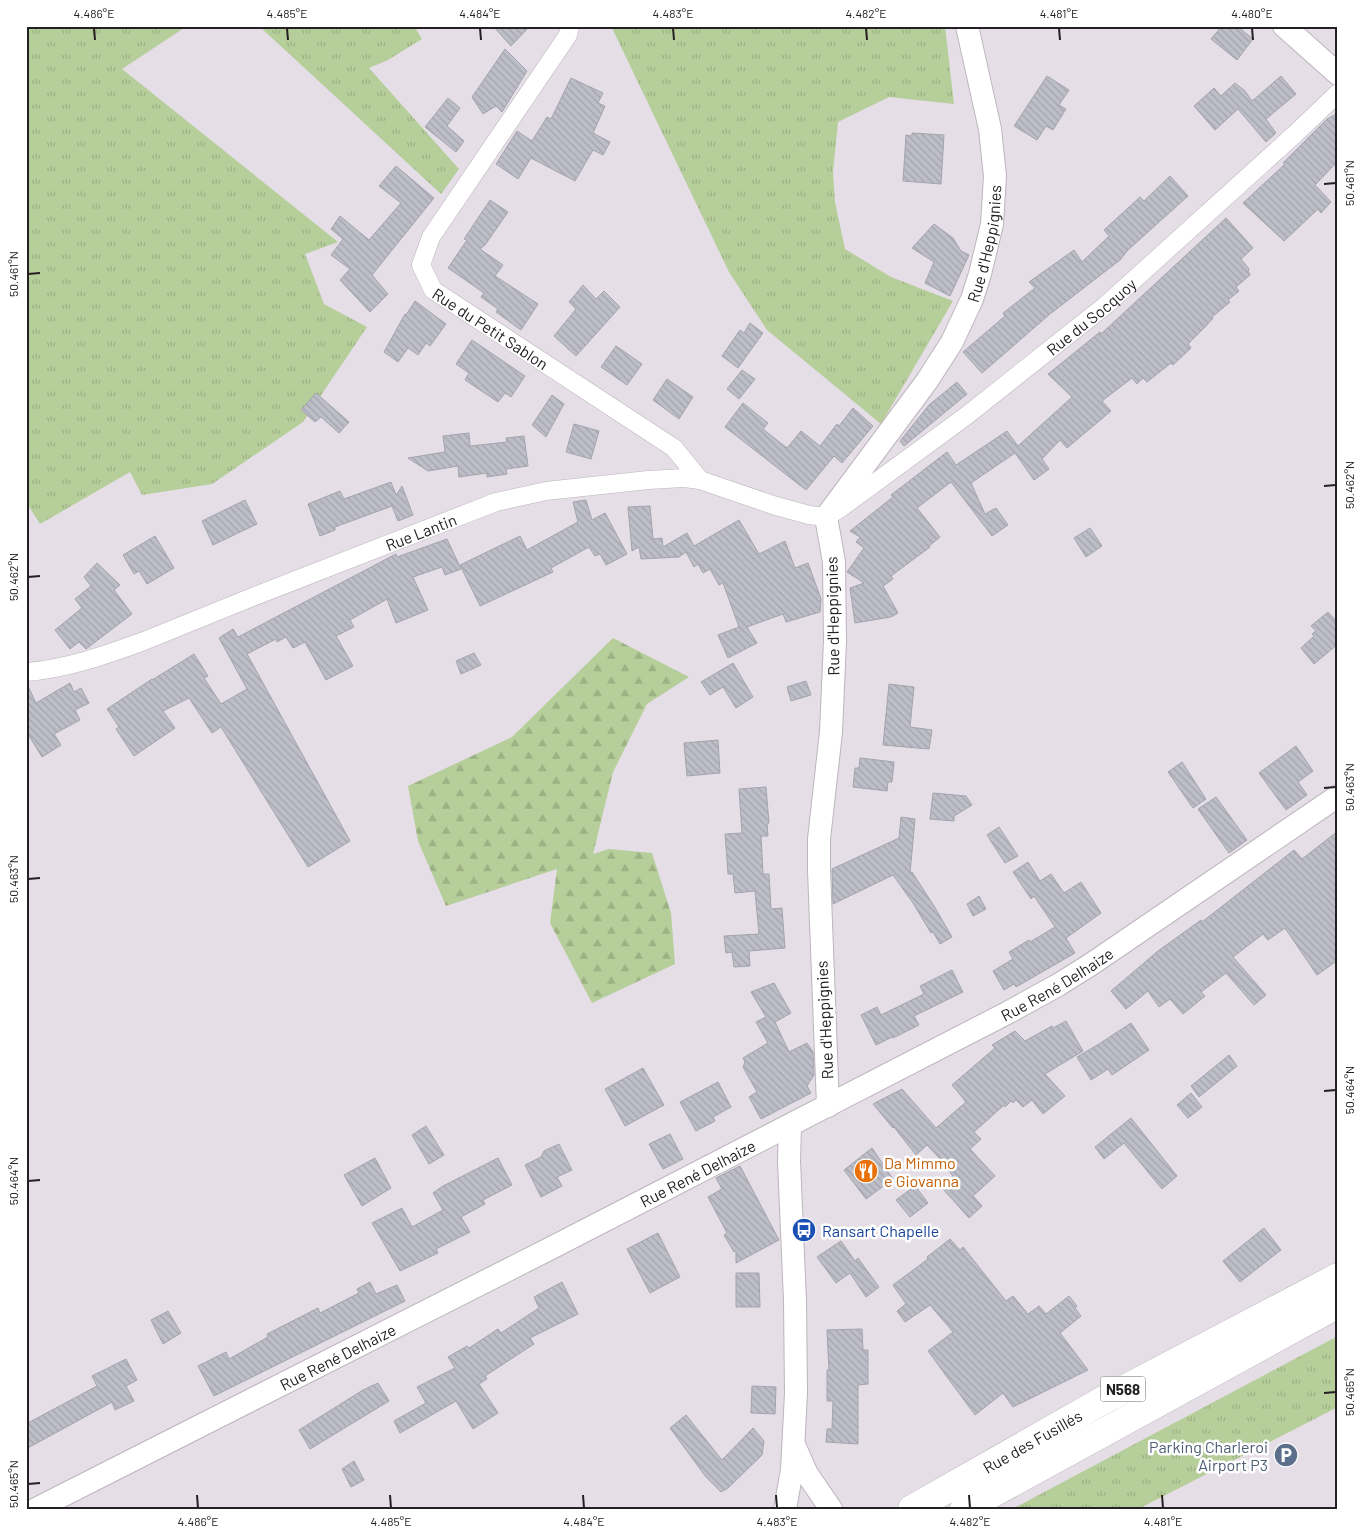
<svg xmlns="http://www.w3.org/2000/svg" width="1364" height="1535" viewBox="0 0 1364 1535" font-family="Barlow,sans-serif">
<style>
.grass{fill:url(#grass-tufts)}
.forest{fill:url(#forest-firs)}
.building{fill:url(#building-back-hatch);stroke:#a3a4ae}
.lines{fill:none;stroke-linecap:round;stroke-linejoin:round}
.minor-casing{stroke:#bcb5bd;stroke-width:19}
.tertiary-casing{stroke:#bcb5bd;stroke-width:24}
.trunk-casing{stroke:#bcb5bd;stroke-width:29}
.minor{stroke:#fff;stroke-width:18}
.tertiary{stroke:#fff;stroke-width:22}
.trunk{stroke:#fff;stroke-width:28}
.ticks{fill:none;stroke:#232023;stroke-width:2}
.labels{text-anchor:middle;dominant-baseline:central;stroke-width:5;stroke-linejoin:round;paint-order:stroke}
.shield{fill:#fff;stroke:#656365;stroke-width:1}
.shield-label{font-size:15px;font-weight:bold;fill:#232023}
.street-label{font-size:16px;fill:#232023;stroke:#fff}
.food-label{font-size:16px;fill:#c56008;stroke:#fff;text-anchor:start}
.transit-label{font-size:16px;fill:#164399;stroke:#fff;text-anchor:start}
.service-label{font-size:16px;fill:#4e5e75;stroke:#fff;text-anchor:end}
.neatline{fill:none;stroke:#232023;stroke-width:2}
.ticks-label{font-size:12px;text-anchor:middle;fill:#232023}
</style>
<defs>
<pattern id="grass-tufts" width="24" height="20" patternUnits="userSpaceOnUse" patternTransform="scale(1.25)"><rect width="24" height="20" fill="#b6ce99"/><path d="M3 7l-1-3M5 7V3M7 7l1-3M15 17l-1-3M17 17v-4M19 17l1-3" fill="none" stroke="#9cb184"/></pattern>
<pattern id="forest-firs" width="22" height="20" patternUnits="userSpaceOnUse" patternTransform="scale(1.25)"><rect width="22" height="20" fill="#b6ce99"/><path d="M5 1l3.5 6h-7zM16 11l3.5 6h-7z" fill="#9cb184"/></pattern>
<pattern id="building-back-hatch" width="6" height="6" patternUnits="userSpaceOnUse" patternTransform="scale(1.25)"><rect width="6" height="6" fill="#bdbec8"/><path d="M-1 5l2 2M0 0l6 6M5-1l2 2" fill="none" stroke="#a2a3ac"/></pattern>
</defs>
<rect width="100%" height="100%" fill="#e5dee7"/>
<path class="grass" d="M26,26H187L122,69L338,242L305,254L324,304L367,327L303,422L212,484L142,495L130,472L40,524L26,502Z
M259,26H414L422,39L388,60L369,68L459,169L441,194Z
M611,26H945L954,104L889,97L838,122L833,172L835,202L845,249L891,277L953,301L881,424L767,330L729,272Z
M1338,1336V1407L1138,1509H1012Z"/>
<path class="forest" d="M613,638L689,677L647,704L613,772L593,854L609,849L652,853L671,913L675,964L592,1003L550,923L557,869L446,906L418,841L408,786L512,737Z"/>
<path class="building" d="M493,26H530L511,46Z
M1222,26H1237L1253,39L1237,60L1211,39Z
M505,49L527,71L502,112L496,106L483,114L472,97Z
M1047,76L1069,90L1059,105L1066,109L1053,130L1046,126L1037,140L1014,126Z
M1281,76L1296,94L1266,119L1276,133L1266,142L1238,109L1215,130L1194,106L1214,88L1221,96L1235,83L1245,91L1252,101Z
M571,78L603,93L598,103L605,106L593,133L610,142L603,155L593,150L575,181L531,158L518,179L496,164L517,131L532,141L547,117L551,119Z
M448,98L460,108L447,126L464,141L456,152L425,127Z
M1338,113V161L1315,185L1331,202L1321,213L1318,209L1284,241L1243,203L1285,164L1283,163L1327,119Z
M912,133L944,135L941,184L903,181L906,135L912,136Z
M396,166L434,198L372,275L388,294L370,312L340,280L350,269L331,255L343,239L331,229L340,216L369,240L401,203L379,186Z
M1170,176L1188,196L1128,250L1120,260L1050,314L982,373L963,352L1005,316L1003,313L1035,288L1029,282L1074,250L1082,262L1109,236L1104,230L1140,197L1144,201Z
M490,200L508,212L485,245L480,249L503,265L495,276L538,304L521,330L496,312L498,309L481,297L484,293L448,268L467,240L464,239Z
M1226,218L1253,248L1241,259L1249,269L1248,271L1250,275L1236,287L1239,291L1228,300L1230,302L1212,317L1213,318L1206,326L1188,344L1191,348L1173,365L1171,363L1147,382L1143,378L1137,384L1132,378L1102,401L1111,411L1067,448L1060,440L1042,459L1049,469L1034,480L1015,453L971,483L985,514L996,508L1008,525L992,536L951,482L917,508L940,537L929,546L930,547L891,576L893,579L883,586L898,613L891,617L855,623L850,588L864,583L847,572L864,548L856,542L860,537L850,531L893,497L891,495L947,452L956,465L1007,431L1018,446L1072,397L1048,374L1100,332L1101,334Z
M934,224L953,238L961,251L969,255L950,296L925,283L934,262L912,248Z
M583,285L596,299L604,291L620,307L576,356L554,336L576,309L569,302Z
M415,301L446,324L430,346L426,343L418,355L408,348L398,362L384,352L405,314L406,315Z
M750,323L763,333L738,368L722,356L740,330L744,333Z
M472,340L525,376L511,397L505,393L498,402L465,380L469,373L456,364Z
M616,346L642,364L627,385L601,367Z
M742,370L755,379L739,399L727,389Z
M667,379L693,397L679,419L653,400Z
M957,382L967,394L904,446L900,441L929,405Z
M316,393L349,422L339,433L321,417L315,422L301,410Z
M552,395L564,404L546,437L532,425Z
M743,403L768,423L763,429L787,448L801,431L820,446L837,424L839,426L853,408L873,426L842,463L834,456L806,490L725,427Z
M574,424L599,431L591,459L566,452Z
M469,433L470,446L507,442L506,438L524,436L528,466L506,469L507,474L487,477V473L459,477L458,466L428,471L408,458L445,452L443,436Z
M391,482L396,495L402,486L413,515L398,521L392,506L335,527V530L320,536L308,504L340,491L344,499Z
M245,500L257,524L213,545L202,521Z
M586,500L592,520L605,513L627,554L606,565L600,554L595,556L589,547L551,568L553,572L480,606L460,565L520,536L527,550L578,522L573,502Z
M650,506L653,539L662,538L663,547L687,533L694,546L739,520L759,554L785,541L795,568L808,563L821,599L820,612L786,622L783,614L747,627L757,643L728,658L718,635L739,627L723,583L719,585L710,569L703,573L698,564L694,567L686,552L679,557L641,559L639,547L632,551L628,507Z
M1090,528L1102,546L1086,557L1074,538Z
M155,536L174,568L147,584L139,571L134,574L123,555Z
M447,539L461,569L445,575L442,567L413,577L428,610L396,623L387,599L350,620L354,627L336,636L353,666L326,680L305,642L293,648L286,637L277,642L276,639L247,654L350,841L308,867L221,727L212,733L189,698L163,711L175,728L134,756L116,729L119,727L107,709L152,679V680L194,654L208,676L204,678L221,704L247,689L219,638L233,629L238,637L396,554L397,557Z
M97,563L120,585L114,590L132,614L86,649L79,642L70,649L55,630L82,608L75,599L91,586L84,577Z
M1328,612L1338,623V644L1314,664L1301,648L1314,636L1312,634L1316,631L1311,626Z
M474,653L481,665L461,674L456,661Z
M733,663L753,697L736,708L723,687L710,695L701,682Z
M806,681L811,695L791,701L787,687Z
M26,682L36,703L70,683L74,692L81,688L89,703L75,710L80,720L54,734L61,745L42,757L26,731Z
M889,684L914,687L910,727L932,730L929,749L883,745Z
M718,740L720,773L687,776L684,743Z
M1296,746L1313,771L1298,782L1307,795L1286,810L1259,773Z
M860,758L894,762L892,782H888L887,791L853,787L855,768H859Z
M1182,762L1206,799L1193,808L1168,772Z
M766,787L769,823L767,824L768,836H761L763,874H769L771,909L782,908L785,948L749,951L750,966L734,967L732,952L726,953L724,936L759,934L755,891L735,893L733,874H728L725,834L742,833L739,789Z
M933,793L966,796L972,805L954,816V821L930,819Z
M1216,797L1247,840L1229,853L1198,809Z
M901,817L915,819L910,873L912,872L934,906L952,937L940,944L933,932L931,933L913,903L893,875L833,904L832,869L899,838Z
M999,827L1018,856L1005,863L987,835Z
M1338,831V960L1317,975L1285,928L1268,940L1263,934L1233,957L1266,995L1254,1005L1226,973L1201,992L1205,996L1183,1014L1170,999L1159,1007L1148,991L1126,1009L1111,991L1158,951L1201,920L1202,922L1294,850L1302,859Z
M1028,862L1040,881L1051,874L1064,893L1081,882L1101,913L1066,938L1075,953L1016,987L1014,984L1004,990L993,971L1013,959L1009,952L1029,940L1030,942L1055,927L1034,896L1031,899L1013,872Z
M979,896L986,909L973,916L967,904Z
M952,970L963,992L914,1016L919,1025L893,1038L892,1037L876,1045L861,1015L877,1007L881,1015L924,994L920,986Z
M774,983L791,1013L775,1022L789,1052L807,1043L813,1052L814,1075L807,1086L811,1093L761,1119L749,1097L757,1092L743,1067L745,1062L743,1058L768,1043L756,1022L766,1017L751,992Z
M1066,1021L1083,1051L1045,1074L1065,1096L1043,1114L1032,1100L1023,1107L1016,1100L1013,1103L1011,1101L1005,1107L1004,1105L974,1132L981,1139L970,1149L995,1176L973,1196L982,1206L969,1218L943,1189L955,1179L942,1161L927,1145L916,1155L894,1127L893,1128L873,1104L902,1089L936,1128L966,1102L952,1085L995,1048L992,1045L1015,1031L1025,1041L1052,1026L1053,1028Z
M1131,1023L1149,1050L1112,1075L1108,1069L1091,1080L1077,1057L1099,1044Z
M1229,1055L1237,1066L1199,1097L1191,1086Z
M643,1068L664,1105L625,1126L605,1089Z
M718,1082L731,1107L713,1117L715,1121L696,1131L680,1102Z
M1191,1093L1202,1107L1188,1118L1177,1105Z
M1131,1118L1177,1176L1162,1189L1124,1143L1104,1159L1095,1147Z
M426,1126L444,1155L429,1164L412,1135Z
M670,1134L683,1159L663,1169L649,1144Z
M559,1144L572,1170L557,1177L562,1186L541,1197L525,1165L541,1157L544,1151Z
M872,1148L893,1179L866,1199L844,1170Z
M375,1158L391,1188L362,1206L344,1175Z
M498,1158L512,1185L483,1200L485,1204L461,1217L470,1232L436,1249L438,1253L400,1271L372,1223L402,1208L412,1227L443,1210L433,1193L443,1186Z
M740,1166L779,1240L736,1263V1251L734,1252L724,1235L727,1233L708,1197L722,1189L716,1178Z
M915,1186L928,1203L910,1217L896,1200Z
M1264,1228L1281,1250L1240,1282L1223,1261Z
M658,1233L680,1277L650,1293L627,1249Z
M950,1239L960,1250L963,1247L1006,1301L1013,1296L1028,1314L1039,1306L1046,1314L1069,1296L1077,1306L1075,1308L1081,1316L1060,1333L1088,1370L1013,1407L1003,1393L975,1415L928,1351L953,1332L930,1305L905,1322L897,1311L906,1304L893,1285L928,1259L927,1257Z
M841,1241L855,1261L858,1258L879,1287L866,1297L850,1273L836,1283L817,1257Z
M736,1273H759L760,1307H736Z
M370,1282L376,1294L397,1285L405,1301L214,1396L198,1366L226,1352L229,1359L268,1337L267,1334L318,1308L320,1313L359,1293L357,1289Z
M562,1282L578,1314L530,1338L534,1344L485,1376L487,1379L479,1384L498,1413L473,1429L456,1401L400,1433L394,1421L426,1403L417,1387L455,1368L448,1357L467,1346L469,1348L498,1329L501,1333L539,1308L534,1297Z
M168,1311L181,1333L163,1344L151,1320Z
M862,1329L863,1350H868V1384L858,1385V1444L826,1442L827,1429H832L833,1401H827V1370H829L827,1330Z
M126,1359L137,1380L126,1386L134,1401L115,1410L112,1402L26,1449V1424L97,1386L92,1376Z
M378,1383L389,1401L310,1449L299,1430L363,1390Z
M752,1386L776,1387L775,1414L751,1413Z
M686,1415L722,1460L753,1428L764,1441L762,1455L728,1488L721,1492L706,1477L670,1428Z
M354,1461L364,1480L351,1487L342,1469Z"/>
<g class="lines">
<g class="minor-casing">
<g id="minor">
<path id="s1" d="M570,26L568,35L431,237L421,265L433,290L674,448L700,480"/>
<path id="s2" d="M26,672C67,669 105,655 144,641L250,598L496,502L546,491L648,480L684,478L700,480L776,506L809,515L826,517L842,507L966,416L1106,305L1295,134L1338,93"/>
</g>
</g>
<g class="tertiary-casing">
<g id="tertiary">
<path d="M1284,26L1338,74"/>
<path id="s3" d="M828,1106L819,870V839L831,732L835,641L834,562L826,517L927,381L952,342L972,299L980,274L992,224L995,176L990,129L967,26"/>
<path d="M795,1447L807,1474L831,1509"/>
<path id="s4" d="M36,1509L557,1245L1009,1012L1058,985L1090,965L1338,796"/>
<path d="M785,1509L792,1470L796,1393L795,1301L789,1161L790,1126"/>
</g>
</g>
<g class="trunk-casing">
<g id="trunk">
<path id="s5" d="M912,1509L1102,1401L1338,1277"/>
<path d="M964,1509L1338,1304"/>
</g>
</g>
<use href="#minor" class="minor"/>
<use href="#tertiary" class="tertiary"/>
<use href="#trunk" class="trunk"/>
</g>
<path class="ticks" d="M94,28L95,40M287,28L288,40M480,28L481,40M673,28L674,40M866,28L867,40M1059,28L1060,40M1252,28L1253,40M1324,184L1336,183M28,274L40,273M1324,486L1336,485M28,577L40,576M1324,788L1336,787M28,879L40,878M1324,1091L1336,1090M28,1181L40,1180M1324,1393L1336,1392M28,1484L40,1483M197,1495L198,1508M390,1495L391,1508M583,1495L584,1508M776,1495L777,1508M969,1495L970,1508M1162,1495L1163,1508"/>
<defs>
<g id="restaurant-disc" transform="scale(1.25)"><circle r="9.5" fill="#e8710a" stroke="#fff"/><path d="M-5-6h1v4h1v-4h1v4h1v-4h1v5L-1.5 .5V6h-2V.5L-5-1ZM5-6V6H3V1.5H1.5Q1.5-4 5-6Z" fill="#fff"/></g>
<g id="bus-disc" transform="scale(1.25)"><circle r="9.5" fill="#1a4fb4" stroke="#fff"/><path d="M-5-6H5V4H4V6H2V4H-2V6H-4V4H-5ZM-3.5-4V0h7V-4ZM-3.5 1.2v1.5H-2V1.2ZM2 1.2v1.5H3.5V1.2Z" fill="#fff"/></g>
<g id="parking-disc" transform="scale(1.25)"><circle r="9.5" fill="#5c6f8a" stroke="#fff"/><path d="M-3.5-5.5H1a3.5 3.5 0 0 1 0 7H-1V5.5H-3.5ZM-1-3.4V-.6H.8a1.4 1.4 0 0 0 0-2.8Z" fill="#fff"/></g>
</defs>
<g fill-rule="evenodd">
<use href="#restaurant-disc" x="866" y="1171"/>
<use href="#bus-disc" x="804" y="1230"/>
<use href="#parking-disc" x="1286" y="1455"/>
</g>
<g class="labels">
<rect class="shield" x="1100.5" y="1376.5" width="45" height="25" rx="4"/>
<g class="shield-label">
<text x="1123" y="1389">N568</text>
</g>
<g class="street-label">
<text stroke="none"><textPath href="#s3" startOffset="911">Rue d'Heppignies</textPath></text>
<text stroke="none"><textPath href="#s2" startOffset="1171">Rue du Socquoy</textPath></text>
<text stroke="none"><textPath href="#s1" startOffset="380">Rue du Petit Sablon</textPath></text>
<text stroke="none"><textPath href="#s2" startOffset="420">Rue Lantin</textPath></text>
<text transform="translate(832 616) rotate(-91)">Rue d'Heppignies</text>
<text stroke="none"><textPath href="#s4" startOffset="1148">Rue René Delhaize</textPath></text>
<text transform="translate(824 1020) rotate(-93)">Rue d'Heppignies</text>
<text stroke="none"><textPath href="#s4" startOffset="742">Rue René Delhaize</textPath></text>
<text stroke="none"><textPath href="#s4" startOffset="338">Rue René Delhaize</textPath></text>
<text stroke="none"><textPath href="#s5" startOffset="138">Rue des Fusillés</textPath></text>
</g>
<g class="food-label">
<text x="884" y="1162">Da Mimmo<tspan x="884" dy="18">e Giovanna</tspan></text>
</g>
<g class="transit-label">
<text x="822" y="1230">Ransart Chapelle</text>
</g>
<g class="service-label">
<text x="1268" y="1446">Parking Charleroi<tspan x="1268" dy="18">Airport P3</tspan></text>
</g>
</g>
<rect width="1364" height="1535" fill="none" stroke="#ffffff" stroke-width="55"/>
<rect x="28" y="28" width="1308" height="1480" class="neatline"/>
<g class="ticks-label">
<text x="94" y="18">4.486°E</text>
<text x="287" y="18">4.485°E</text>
<text x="480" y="18">4.484°E</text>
<text x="673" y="18">4.483°E</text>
<text x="866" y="18">4.482°E</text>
<text x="1059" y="18">4.481°E</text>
<text x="1252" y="18">4.480°E</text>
<text transform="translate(1350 183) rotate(-90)" y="4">50.461°N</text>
<text transform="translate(14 274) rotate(-90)" y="4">50.461°N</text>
<text transform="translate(1350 485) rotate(-90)" y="4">50.462°N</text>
<text transform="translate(14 577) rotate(-90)" y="4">50.462°N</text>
<text transform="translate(1350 787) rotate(-90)" y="4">50.463°N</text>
<text transform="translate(14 879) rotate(-90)" y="4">50.463°N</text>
<text transform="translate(1350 1090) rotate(-90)" y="4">50.464°N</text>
<text transform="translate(14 1181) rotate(-90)" y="4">50.464°N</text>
<text transform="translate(1350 1392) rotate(-90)" y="4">50.465°N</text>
<text transform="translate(14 1484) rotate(-90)" y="4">50.465°N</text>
<text x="198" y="1526">4.486°E</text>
<text x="391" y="1526">4.485°E</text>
<text x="584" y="1526">4.484°E</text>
<text x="777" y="1526">4.483°E</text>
<text x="970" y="1526">4.482°E</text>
<text x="1163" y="1526">4.481°E</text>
</g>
</svg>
